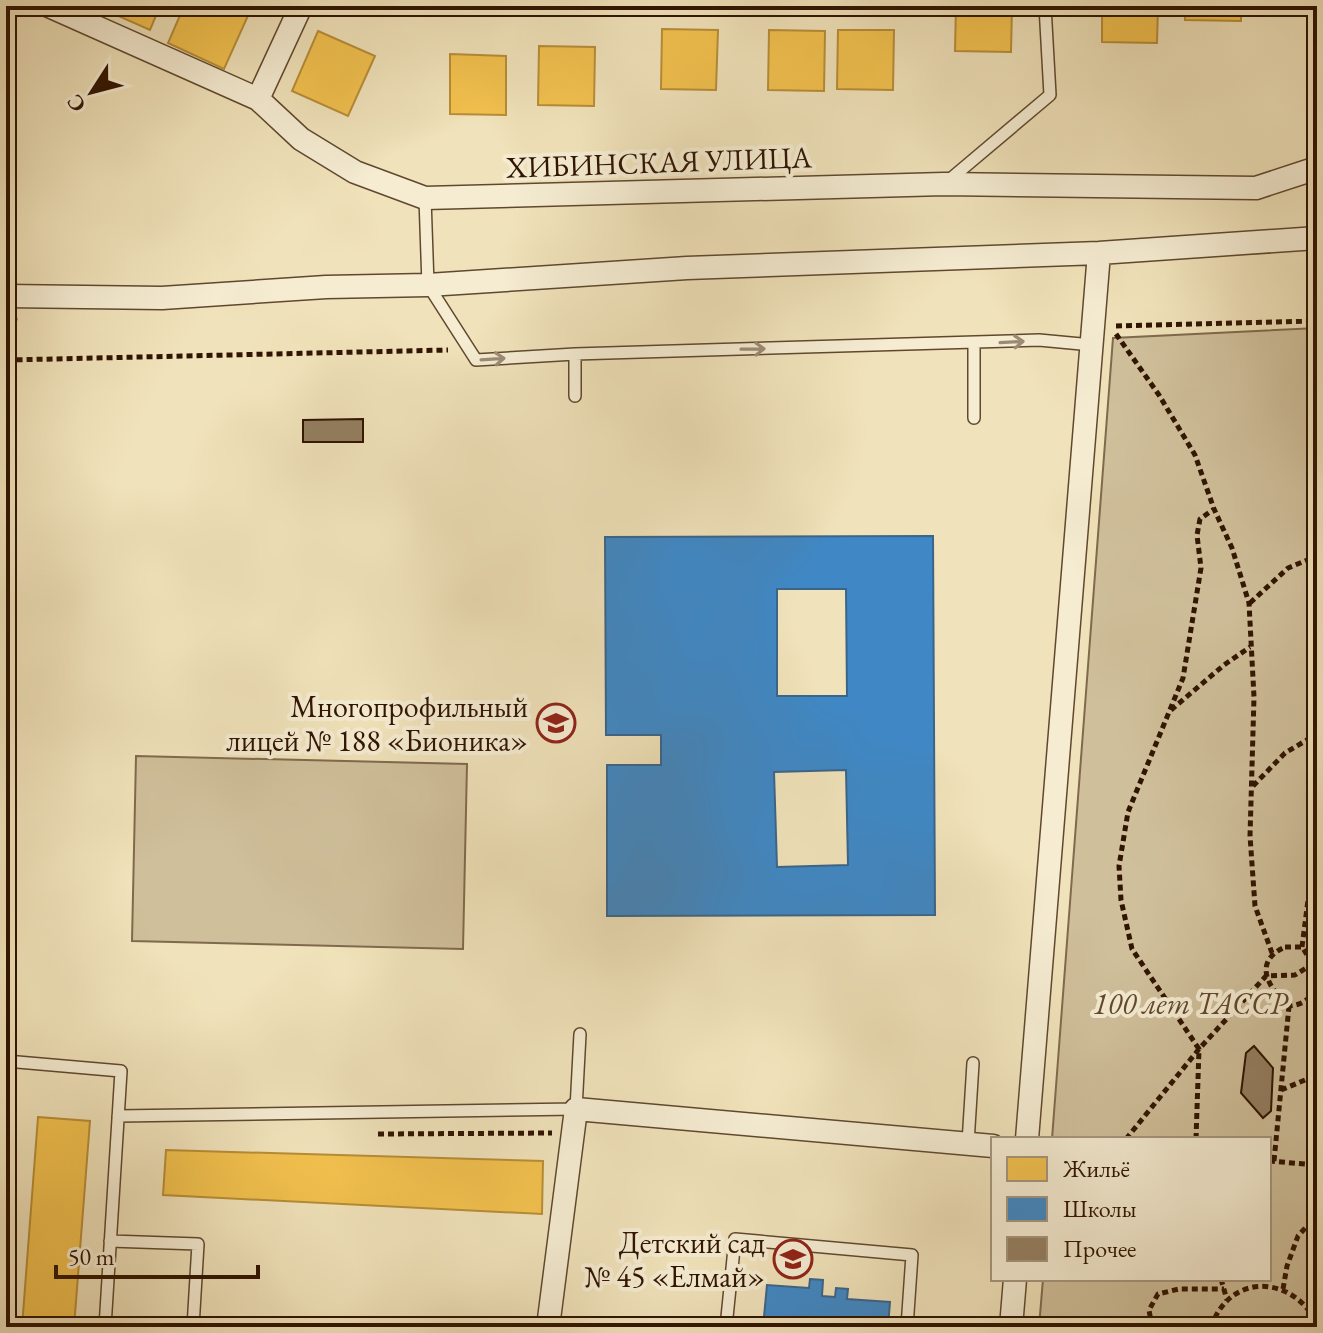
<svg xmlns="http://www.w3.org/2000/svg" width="1323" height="1333" viewBox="0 0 1323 1333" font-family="'EB Garamond',serif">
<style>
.green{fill:#cfbf9a;stroke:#806a4d;stroke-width:2}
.homes{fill:#f2c14e;stroke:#b88d37;stroke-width:2}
.schools{fill:#3f88c5;stroke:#3a658a;stroke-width:2;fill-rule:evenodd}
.building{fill:#947f61;stroke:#301400;stroke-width:2}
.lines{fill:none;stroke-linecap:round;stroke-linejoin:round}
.service-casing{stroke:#60482e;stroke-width:14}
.minor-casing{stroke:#60482e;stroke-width:25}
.path{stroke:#301400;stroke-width:5;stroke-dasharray:6 4;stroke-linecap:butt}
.service{stroke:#f5ecd2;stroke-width:11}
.minor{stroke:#f5ecd2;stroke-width:22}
.oneway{stroke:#9c8b74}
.labels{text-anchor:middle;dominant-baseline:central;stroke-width:8;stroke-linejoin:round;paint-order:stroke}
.street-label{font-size:30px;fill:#301400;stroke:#f5ecd2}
.poi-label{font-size:30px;fill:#301400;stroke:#f5ecd2;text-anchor:end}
.park-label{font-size:30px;font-style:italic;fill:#60472e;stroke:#f5ecd2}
</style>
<rect width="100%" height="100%" fill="#f0e2ba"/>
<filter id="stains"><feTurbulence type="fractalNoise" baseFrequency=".0025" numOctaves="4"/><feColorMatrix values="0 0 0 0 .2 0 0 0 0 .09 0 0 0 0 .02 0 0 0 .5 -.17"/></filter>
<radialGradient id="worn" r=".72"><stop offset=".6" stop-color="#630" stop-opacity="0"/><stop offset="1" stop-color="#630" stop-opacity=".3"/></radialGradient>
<path class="green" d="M1317,328V1327H1039L1043,1279H1269V1139H1052L1113,338Z
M136,756L467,764L463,949L132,941Z"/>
<path class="homes" d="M96,6H160L150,30Z
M184,6H244L251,9L224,69L168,43Z
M956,6H1012L1011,52L955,51Z
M1102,6H1158L1157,43L1102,42Z
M1185,6H1241V21L1185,20Z
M662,29L718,30L716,90L661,89Z
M769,30L825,31L824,91L768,90Z
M838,30H894L893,90L837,89Z
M318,31L375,56L348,116L292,91Z
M539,46L595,47L594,106L538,105Z
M450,54L506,56V115L450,114Z
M38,1117L90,1121L74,1327H22Z
M166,1150L543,1161L542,1214L163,1195Z"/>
<path class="schools" d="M933,536L935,915L607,916V765H661V735H606L605,537ZM777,589H846L847,696H777ZM846,770L848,865L777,867L774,772Z
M810,1279L823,1280L822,1296L835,1297L836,1288L848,1289L847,1299L890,1302L888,1327H763L767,1285L809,1288Z"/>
<path class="building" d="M363,419V442H303V420Z
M1254,1046L1273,1068L1271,1111L1263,1118L1241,1093L1246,1053Z"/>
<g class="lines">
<g class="service-casing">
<path id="service" d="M948,181L1050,95L1045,6
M425,198L428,285L476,360L575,354L1039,340L1092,345
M974,344V418
M575,354V396
M6,1061L121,1071L105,1327
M118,1116L576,1109L580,1034
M968,1143L973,1063
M110,1241L198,1244L193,1327
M726,1327L735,1239L912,1255L907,1327"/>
</g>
<g class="minor-casing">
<path id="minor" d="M49,6L258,99L301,139L355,172L425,198L944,184L1256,188L1317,168
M258,99L301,6
M6,296L162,298L326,287L428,285L687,268L1099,253L1317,238
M1027,1139L1099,253
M548,1327L576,1109L993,1146
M1011,1327L1015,1279"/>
</g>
<path class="path" d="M15,318L9,360L448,350
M1116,326L1317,321
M1116,334L1159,395L1195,455L1214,509L1232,548L1249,603L1254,697L1250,836L1255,906L1272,953
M6,379L9,360
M1250,603L1288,568L1317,556
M1171,710L1224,665L1250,647
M1253,786L1285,753L1317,734
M1285,947H1302C1318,970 1323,1003 1289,1006C1268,988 1252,962 1285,947Z
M1302,947L1308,900L1317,867
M1281,1090L1317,1075
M378,1134L552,1133
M1126,1139L1199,1049L1266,976L1295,975L1317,961
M1196,1139L1199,1049L1132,949L1121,900L1119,866L1128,812L1183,678L1201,568L1197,535L1200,519L1214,509
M1269,1161L1317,1165
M1274,1161L1289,1006
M1221,1279L1227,1300
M1283,1289L1287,1266L1298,1236L1317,1215
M1152,1327L1149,1310L1158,1294L1179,1289H1224
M1211,1327C1230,1272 1292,1275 1317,1323"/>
<use href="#service" class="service"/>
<use href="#minor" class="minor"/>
</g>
<defs><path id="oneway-shaft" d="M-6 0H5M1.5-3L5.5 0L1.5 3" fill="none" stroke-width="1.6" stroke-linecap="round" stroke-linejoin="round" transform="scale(2)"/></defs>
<g class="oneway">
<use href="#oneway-shaft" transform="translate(1012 342) rotate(-3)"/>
<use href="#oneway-shaft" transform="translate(753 349) rotate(-1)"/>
<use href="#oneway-shaft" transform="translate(493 359) rotate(-4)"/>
</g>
<defs>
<g id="school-ring" transform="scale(2)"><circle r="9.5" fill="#f5ecd2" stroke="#8f2418" stroke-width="1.5"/><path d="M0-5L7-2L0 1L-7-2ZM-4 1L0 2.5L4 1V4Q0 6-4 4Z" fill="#8f2418"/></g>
</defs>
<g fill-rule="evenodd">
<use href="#school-ring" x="556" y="723"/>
<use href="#school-ring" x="793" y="1259"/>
</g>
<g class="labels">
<g class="street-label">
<text transform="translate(659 162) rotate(-2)">ХИБИНСКАЯ УЛИЦА</text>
</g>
<g class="poi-label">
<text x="528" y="706">Многопрофильный<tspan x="528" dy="34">лицей № 188 «Бионика»</tspan></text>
<text x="765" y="1242">Детский сад<tspan x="765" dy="34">№ 45 «Елмай»</tspan></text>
</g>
<g class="park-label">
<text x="1190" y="1003">100 лет ТАССР</text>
</g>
</g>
<rect width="1323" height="1333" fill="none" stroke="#f0e2ba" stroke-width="32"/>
<rect x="8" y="8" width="1307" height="1317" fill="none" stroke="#301400" stroke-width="4"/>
<rect x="16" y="16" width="1291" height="1301" fill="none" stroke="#301400" stroke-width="2"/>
<rect x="991" y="1137" width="280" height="144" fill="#f5ecd2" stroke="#a6967e" stroke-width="2"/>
<rect x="1007" y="1157" width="40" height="24" fill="#f2c14e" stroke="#a6967e" stroke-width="2"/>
<text x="1063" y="1177" font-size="24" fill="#301400">Жильё</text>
<rect x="1007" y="1197" width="40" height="24" fill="#3f88c5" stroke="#a6967e" stroke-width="2"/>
<text x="1063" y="1217" font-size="24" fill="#301400">Школы</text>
<rect x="1007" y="1237" width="40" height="24" fill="#947f61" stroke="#a6967e" stroke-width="2"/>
<text x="1063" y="1257" font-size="24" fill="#301400">Прочее</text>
<g transform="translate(92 92) rotate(234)" stroke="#f5ecd2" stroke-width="6" paint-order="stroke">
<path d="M0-6L14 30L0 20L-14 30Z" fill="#301400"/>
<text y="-12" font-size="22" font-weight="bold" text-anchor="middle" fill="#301400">С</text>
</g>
<path d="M56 1265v12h202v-12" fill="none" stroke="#301400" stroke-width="4"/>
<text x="68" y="1265" font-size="24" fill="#301400" stroke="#f5ecd2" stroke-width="6" paint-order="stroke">50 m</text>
<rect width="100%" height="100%" filter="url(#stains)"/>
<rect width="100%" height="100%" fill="url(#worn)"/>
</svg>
